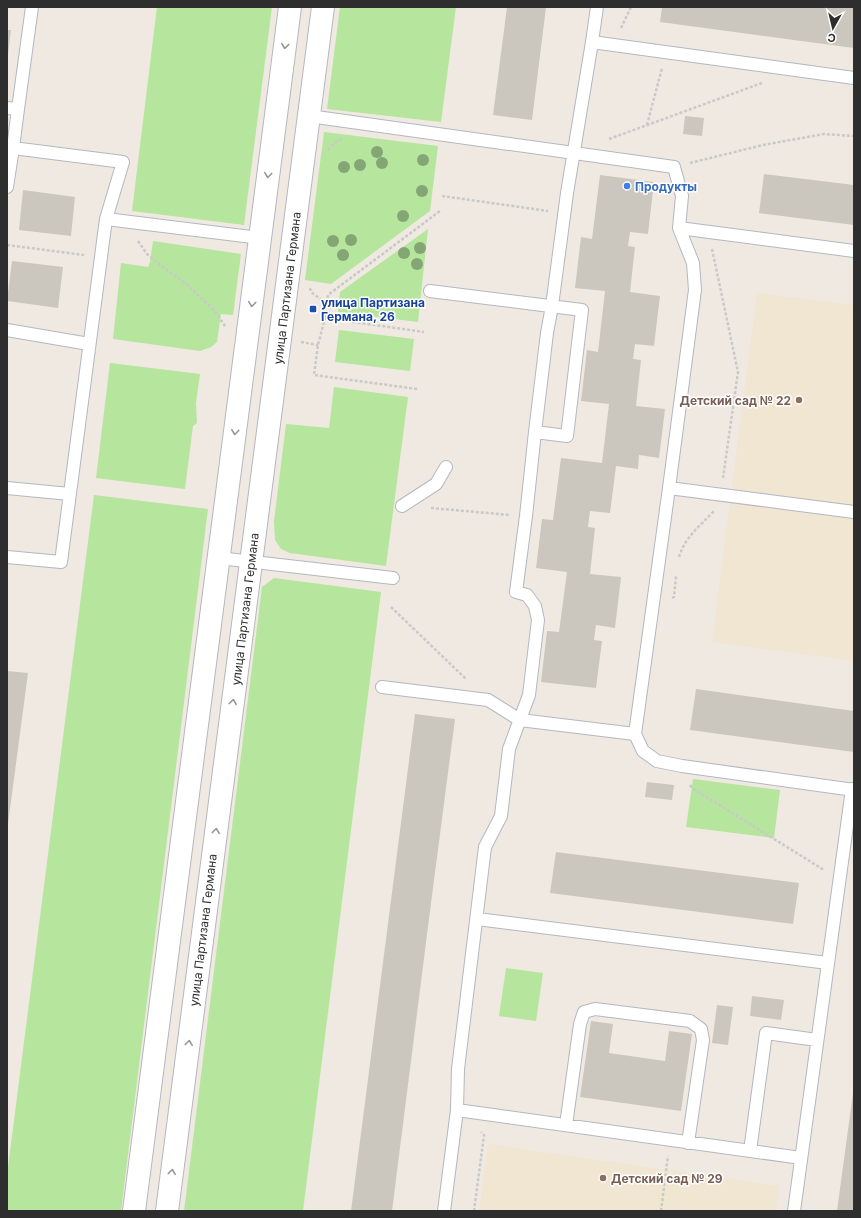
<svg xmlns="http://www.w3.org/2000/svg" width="861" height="1218" viewBox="0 0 861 1218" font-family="Inter,sans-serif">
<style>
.education{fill:#f0e6d1}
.green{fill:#b6e59e}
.building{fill:#cbc7bf}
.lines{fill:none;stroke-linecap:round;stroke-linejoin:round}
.lane-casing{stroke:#b4b7c1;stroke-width:14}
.secondary-casing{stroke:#b4b7c1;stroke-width:24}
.path{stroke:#c9c9c9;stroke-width:2.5;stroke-dasharray:3 2;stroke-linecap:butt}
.lane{stroke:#fff;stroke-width:12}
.secondary{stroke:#fff;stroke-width:22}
.tree{fill:#84a574}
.oneway{stroke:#969696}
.shop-dot{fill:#3f7fe0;stroke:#fff;stroke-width:1.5}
.transit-dot{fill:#1a4fb4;stroke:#fff;stroke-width:1.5}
.education-dot{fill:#8d6e63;stroke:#fff;stroke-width:1.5}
.labels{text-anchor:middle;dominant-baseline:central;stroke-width:3;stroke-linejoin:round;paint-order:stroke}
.shop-label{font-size:12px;font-weight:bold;fill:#366cbe;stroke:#fff;text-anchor:start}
.street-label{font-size:12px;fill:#2e2e2e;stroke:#fff}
.transit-label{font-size:12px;font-weight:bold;fill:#164399;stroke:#fff;text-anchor:start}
.education-label{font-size:12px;font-weight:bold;fill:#785e54;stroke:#fff;text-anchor:end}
</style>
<rect width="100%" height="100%" fill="#efe9e1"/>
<path class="education" d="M757,293L854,305V661L712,642Z
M488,1144L779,1186L776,1211H479Z"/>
<path class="green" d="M157,7H272L244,225L132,211Z
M340,7H456L441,122L327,109Z
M324,132L438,146L430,211L331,284L305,280Z
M428,229L418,322L338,312L340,292Z
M153,241L241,254L233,315L221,314L217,342L211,347L200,351L113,339L121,263L148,267L150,262Z
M339,330L414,339L410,371L335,362Z
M110,363L200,374L196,403L197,423L193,426L185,489L96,478Z
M334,387L408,397L386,566L290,553L281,549L275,540L274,521L286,424L329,428Z
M94,495L208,509L121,1211H7V1175Z
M274,578L381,592L303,1211H184L262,587Z
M693,779L780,790L774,838L686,827Z
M506,968L543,973L536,1021L499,1016Z"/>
<path class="building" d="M507,7H546L532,120L493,115Z
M662,7H854V48L660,22Z
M7,30H11L8,55H7Z
M685,116L704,118L702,136L683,134Z
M764,174L854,185V225L759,213Z
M600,175L654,182L648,234L630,232L628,246L635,247L630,292L660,296L654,346L635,344L633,359L641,360L636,406L665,409L659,458L639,455L638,469L616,466L610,513L590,511L588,527L595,528L590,574L621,577L615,628L596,625L594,640L602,641L596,688L541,682L547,631L559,632L567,572L536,568L542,519L553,520L561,458L602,463L609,404L581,401L587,350L598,352L605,291L575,288L581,237L592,239Z
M23,190L75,197L71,236L19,230Z
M12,261L63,267L58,308L7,301Z
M7,671L28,673L8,824H7Z
M696,689L854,711V752L690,730Z
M415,714L455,719L430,911L392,1211H351Z
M647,782L674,785L672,800L645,797Z
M556,852L799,883L793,924L550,893Z
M752,996L784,1000L781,1020L750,1016Z
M717,1005L733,1007L728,1045L712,1043Z
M591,1021L613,1024L609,1053L665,1061L669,1031L692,1034L681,1111L580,1097Z
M853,1093H854V1211H837Z"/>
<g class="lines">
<g class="lane-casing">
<path id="lane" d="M592,42L597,7
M7,108L18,109L32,7
M309,116L674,167L682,196L679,228L693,263L695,290L669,488L635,734L643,751L657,761L682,766L854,790
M7,187L13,148
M106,219L260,238
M679,228L854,251
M430,291L582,310L567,436L535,432
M7,330L89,344
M7,488L70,494
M669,488L854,512
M402,506L436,484L446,467
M7,557L61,562L106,219L123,162L13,148L18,109
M219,558L393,578
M382,687L488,700L520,720L635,734
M477,919L828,963
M457,1110L801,1158
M566,1125L580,1024L584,1012L595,1009L690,1021L701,1029L703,1040L688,1143
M750,1151L766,1033L817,1040
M444,1211L457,1110L458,1069L485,847L501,816L509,749L529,695L538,620L535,606L527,595L516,592L526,516L535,432L547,333L552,306L567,193L592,42L854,78
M794,1211L852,789"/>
</g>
<g class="secondary-casing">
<path id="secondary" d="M134,1211L290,7
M167,1211L323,7"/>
</g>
<path class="path" d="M621,28L631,7
M647,125L662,68
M609,139L762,83
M328,150L337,141L343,139
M690,163L763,145L824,134L854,136
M442,196L548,211
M138,241L147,254L164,268L185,283L214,310L225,326
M7,245L84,255
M712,249L738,372L723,478
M310,288L311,292L327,304
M325,318L328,295L440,211
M301,342L318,345
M417,389L314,375L318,345L325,318L424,332
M431,508L510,515
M679,557C685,537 699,527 714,511
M672,598L674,597L676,576
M391,607L466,679
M690,785L692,788L824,870
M474,1211L484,1135L481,1132
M661,1211L668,1156"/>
<use href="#lane" class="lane"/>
<use href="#secondary" class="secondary"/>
</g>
<g class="tree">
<circle cx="377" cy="152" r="6"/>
<circle cx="423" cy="160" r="6"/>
<circle cx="382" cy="163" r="6"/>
<circle cx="360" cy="165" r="6"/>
<circle cx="344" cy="167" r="6"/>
<circle cx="422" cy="191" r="6"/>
<circle cx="403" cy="216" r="6"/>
<circle cx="351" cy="240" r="6"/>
<circle cx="333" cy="241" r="6"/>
<circle cx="420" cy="248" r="6"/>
<circle cx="404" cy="253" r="6"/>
<circle cx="343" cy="255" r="6"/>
<circle cx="417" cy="264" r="6"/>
</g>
<defs><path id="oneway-chevron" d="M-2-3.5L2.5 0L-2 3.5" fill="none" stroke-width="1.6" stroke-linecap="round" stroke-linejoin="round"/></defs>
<g class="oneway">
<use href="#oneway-chevron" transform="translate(285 46) rotate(97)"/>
<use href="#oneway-chevron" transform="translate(268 175) rotate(97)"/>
<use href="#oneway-chevron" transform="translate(252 304) rotate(97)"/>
<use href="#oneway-chevron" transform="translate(235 432) rotate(97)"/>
<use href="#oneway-chevron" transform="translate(233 702) rotate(-83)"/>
<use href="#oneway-chevron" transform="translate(216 831) rotate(-83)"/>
<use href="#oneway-chevron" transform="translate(189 1043) rotate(-83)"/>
<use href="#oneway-chevron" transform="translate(172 1172) rotate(-83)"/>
</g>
<circle class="shop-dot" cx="627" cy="186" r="4"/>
<rect class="transit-dot" x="309" y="305" width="8" height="8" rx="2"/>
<g class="education-dot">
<circle cx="799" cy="400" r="4"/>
<circle cx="603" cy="1178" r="4"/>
</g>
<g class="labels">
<g class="shop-label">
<text x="635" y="186">Продукты</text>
</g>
<g class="street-label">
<text transform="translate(287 288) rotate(-83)">улица Партизана Германа</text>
<text transform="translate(245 609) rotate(-83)">улица Партизана Германа</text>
<text transform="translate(203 930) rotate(-83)">улица Партизана Германа</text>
</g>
<g class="transit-label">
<text x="321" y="302">улица Партизана<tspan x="321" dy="14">Германа, 26</tspan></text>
</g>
<g class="education-label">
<text x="791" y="400">Детский сад № 22</text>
<text x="611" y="1178" text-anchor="start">Детский сад № 29</text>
</g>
</g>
<rect width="861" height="1218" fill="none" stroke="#2e2e2e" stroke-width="16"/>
<g transform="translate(833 28) rotate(188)" stroke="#ffffff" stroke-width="3" paint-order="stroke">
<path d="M0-3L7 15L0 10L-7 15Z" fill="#2e2e2e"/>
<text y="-6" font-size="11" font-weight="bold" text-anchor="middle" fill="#2e2e2e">С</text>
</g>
</svg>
